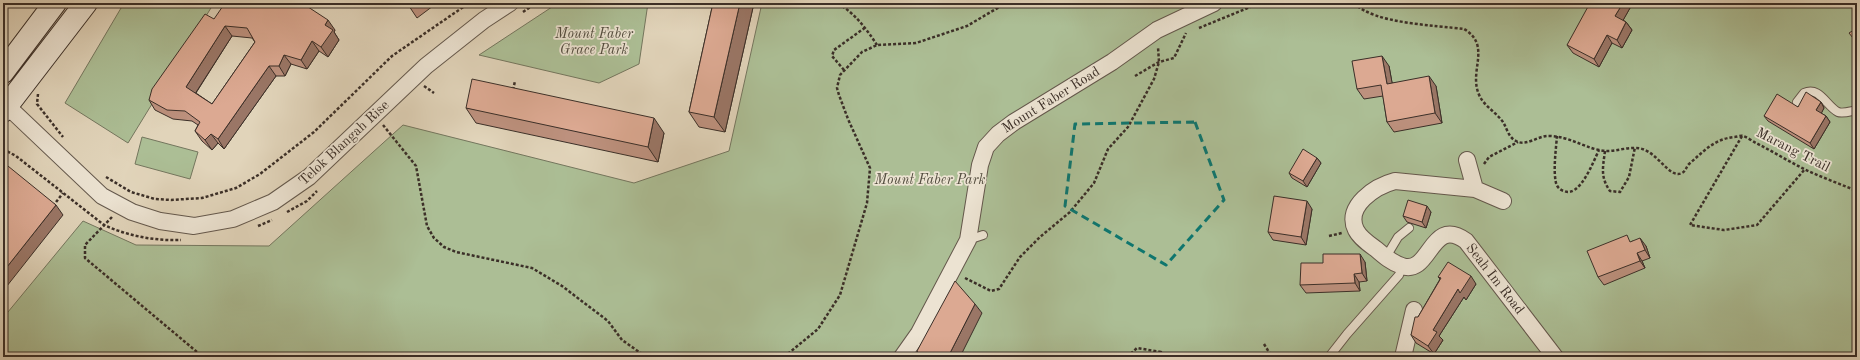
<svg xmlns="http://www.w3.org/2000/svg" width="1860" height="360" viewBox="0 0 1860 360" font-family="'Old Standard TT',serif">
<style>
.green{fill:#acbe95;stroke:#74765e}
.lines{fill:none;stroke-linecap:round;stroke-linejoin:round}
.service-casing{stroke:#64584c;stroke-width:10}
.minor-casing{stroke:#64584c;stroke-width:18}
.secondary-casing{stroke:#3b2f28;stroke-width:24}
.path{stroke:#3b2f28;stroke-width:2.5;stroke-dasharray:3 2;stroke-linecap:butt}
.service{stroke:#ece3d2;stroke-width:8}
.minor{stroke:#ece3d2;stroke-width:16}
.secondary{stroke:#ece3d2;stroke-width:22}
.wall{fill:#bd917e;stroke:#3b2f28;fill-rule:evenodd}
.shaded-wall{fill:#9a7666;stroke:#3b2f28}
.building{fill:#dca992;stroke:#3b2f28;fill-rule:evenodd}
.marked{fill:none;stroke:#0f766e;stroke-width:3;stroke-dasharray:8 5;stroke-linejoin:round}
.labels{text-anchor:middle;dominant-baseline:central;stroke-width:3.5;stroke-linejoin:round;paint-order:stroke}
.park-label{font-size:14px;font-style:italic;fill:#524c3e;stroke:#ece3d2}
.street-label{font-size:14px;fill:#3b2f28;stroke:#ece3d2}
</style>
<rect width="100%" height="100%" fill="#e1d4ba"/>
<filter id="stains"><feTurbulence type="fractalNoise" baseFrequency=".005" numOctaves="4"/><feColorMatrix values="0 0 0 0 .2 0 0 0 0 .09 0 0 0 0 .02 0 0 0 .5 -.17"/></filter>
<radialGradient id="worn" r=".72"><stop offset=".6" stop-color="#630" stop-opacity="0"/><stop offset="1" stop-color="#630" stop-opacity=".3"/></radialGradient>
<path class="green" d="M124,3H214L128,143L65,103Z
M558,3H648L639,64L599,83L479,55Z
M762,3H1857V357H3V318L83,221L136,245L269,246L403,125L634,183L729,151Z
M142,137L198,152L190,179L135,164Z"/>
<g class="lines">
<g class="service-casing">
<path id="service" d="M1797,102L1804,93C1820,86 1826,106 1838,112C1843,114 1851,111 1857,110
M968,240L983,235
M1386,257L1398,237L1409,228
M1329,357L1347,334L1399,275L1402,267"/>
</g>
<g class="minor-casing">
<path id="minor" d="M3,102L102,196L132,212L160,221L194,226L233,219L273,202L309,177L426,66L484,20L510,3
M1467,160L1475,189
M1503,201L1475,189L1395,181C1376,186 1344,206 1356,230C1360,238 1369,244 1376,249C1384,256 1392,263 1402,266C1431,276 1430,215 1466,241L1555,357
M902,357L919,333L968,240L980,165L986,147L998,134L1014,122L1112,62L1157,30L1214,3
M1403,357L1414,310"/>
</g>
<g class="secondary-casing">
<path id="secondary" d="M3,72L55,3
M3,111L86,3"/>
</g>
<path class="path" d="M838,3C855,14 866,28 877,45
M1354,3C1374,24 1435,25 1464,29C1491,45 1470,69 1478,92C1482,105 1495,111 1503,122C1507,128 1508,137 1516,141C1527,147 1538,135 1550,136C1570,137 1581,146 1599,150C1611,153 1622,148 1634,148C1656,146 1668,180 1682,173C1686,171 1686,167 1689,164C1703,152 1714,139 1734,137C1737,137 1741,135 1743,136C1747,137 1752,141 1756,143C1772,151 1788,161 1804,169C1821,177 1840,184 1857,191
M523,12L536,3
M1199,28L1260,3
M844,70L832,56L834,50L866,27
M1135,76L1159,62L1174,58L1186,33
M424,86L434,93
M513,90L515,81
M38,94L37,104L63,137
M383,125L416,166L427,226L434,238L444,247L456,252L532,268L562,286L608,321L622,340L642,354L652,357
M1557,136C1556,149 1553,170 1556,183C1557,187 1560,190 1564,191C1580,198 1593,162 1599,150
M1742,136L1690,225L1724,230L1757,225L1805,169
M3,149L16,156L104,225C128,236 155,241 181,240
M1605,151C1603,167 1600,177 1610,191L1620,192L1629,177L1635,147
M1484,164L1489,157L1518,142
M106,177L131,192L155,199L171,200L202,198L236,188L260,174L314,132L392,56L469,3
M53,206L63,193
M287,212L307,201L317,191
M112,217L85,245V258L203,357
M258,226L272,220
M1329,236L1342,233
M965,278L991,291L999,289L1020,257L1040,237L1070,212L1094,183L1108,149L1128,127L1154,79L1159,62L1158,47
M1264,344L1272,357
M784,357L818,329L840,295L867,203L870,168L848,119L839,95L837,88L840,75L862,52L877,45L916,43L967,26L1006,3
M1127,357L1137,348L1161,352L1162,357"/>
<use href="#service" class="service"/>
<use href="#minor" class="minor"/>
<use href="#secondary" class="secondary"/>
</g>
<path class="wall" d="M407,3H437L417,18Z
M713,3H754L725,132L699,127L689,112Z
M1630,8L1623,20L1626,22L1632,30L1622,48L1612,43L1599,67L1573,53L1567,45Z
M214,19L335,30L334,32L339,40L328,57L319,51L307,69L291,64L285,76H276L224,149L218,143L212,150L202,141L195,131L198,125L192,121L173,119L155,110L149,100ZM232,36L252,38L255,42L212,104L196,93Z
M1389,66L1392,83L1436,86L1442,123L1394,132L1387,122L1383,96L1364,99L1357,89Z
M1821,102L1824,108L1821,113L1826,116L1830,122L1814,149L1768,121L1764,116L1798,107Z
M466,108L664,133L658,162L476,123Z
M1317,158L1321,163L1307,187L1292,178L1289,173Z
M1312,209L1306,245L1273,240L1268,232Z
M1431,212L1426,228L1407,222L1403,216Z
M1632,241L1646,246L1650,258L1642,261L1645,268L1604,285L1598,277Z
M1365,262L1367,281L1359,282L1360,291L1306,293L1300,285Z
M1438,277L1476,284L1466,300L1464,297L1439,336L1443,340L1434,354L1416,343L1411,335L1418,317L1440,279Z"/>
<path class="shaded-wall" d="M740,3H754L725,132L714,117Z
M1623,3H1626L1630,8L1621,24L1615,16Z
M328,20L335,30L334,32L339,40L328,57L321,47L325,25Z
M1626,22L1632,30L1622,48L1617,40Z
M225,26L232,36L193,97L186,87Z
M1607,35L1612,43L1599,67L1594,59Z
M312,41L319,51L307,69L301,60Z
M284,55L291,64L285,76L279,66Z
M1382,56L1389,66L1394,93L1387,84Z
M269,66L276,76L224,149L218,139Z
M1429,76L1436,86L1442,123L1435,113Z
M1821,102L1824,108L1820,116L1816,110Z
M1826,116L1830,122L1814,149L1810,143Z
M654,118L664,133L658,162L648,147Z
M211,134L218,143L212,150L205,140Z
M1317,158L1321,163L1307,187L1303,181Z
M1307,201L1312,209L1306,245L1301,237Z
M56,205L63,215L3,291V272Z
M1427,206L1431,212L1426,228L1422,222Z
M1640,238L1646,246L1650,258L1645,250Z
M1637,253L1642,261L1645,268L1640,261Z
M1360,254L1365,262L1367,281L1362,273Z
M1354,274L1359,282L1360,291L1355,283Z
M1471,276L1476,284L1466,300L1464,297L1439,336L1443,340L1434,354L1428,346L1433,330L1458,289Z
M975,304L982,313L960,357H948Z"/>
<path class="building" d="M225,3H302L328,20L325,25L333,30L321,47L312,41L301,60L284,55L279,66H269L218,139L211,134L205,140L195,131L200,122L185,111L167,110L149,100L152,89L205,14L214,19ZM225,26L247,28L255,42L212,104L186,87Z
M713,3H740L714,117L689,112Z
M1590,3H1623L1615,16L1626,22L1617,40L1607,35L1594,59L1567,45Z
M1857,28V43L1849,33Z
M1382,56L1387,84L1429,76L1435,113L1387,122L1381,85L1357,89L1352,61Z
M472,79L654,118L648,147L466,108Z
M1806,92L1821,102L1816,110L1826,116L1810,143L1764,116L1777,94L1798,107Z
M1303,149L1317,158L1303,181L1289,173Z
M3,162L56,205L3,272Z
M1274,196L1307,201L1301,237L1268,232Z
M1408,200L1427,206L1422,222L1403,216Z
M1627,235L1630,242L1640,238L1645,250L1637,253L1640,261L1598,277L1587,251Z
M1323,254H1360L1362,273L1354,274L1355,283L1300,285L1301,263H1323Z
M1448,262L1471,276L1460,293L1458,289L1433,330L1437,332L1428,346L1411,335L1415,317H1418L1441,278L1438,277Z
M955,281L975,304L948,357H922L917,351Z
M1530,355V357H1515V356Z"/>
<path class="marked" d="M1195,122L1224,200L1166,265L1065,206L1075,124Z"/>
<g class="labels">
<g class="park-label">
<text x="594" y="34">Mount Faber<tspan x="594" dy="16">Grace Park</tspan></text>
<text x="930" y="180">Mount Faber Park</text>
</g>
<g class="street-label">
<text transform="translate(1051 100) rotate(-32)">Mount Faber Road</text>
<text transform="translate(344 143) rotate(-43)">Telok Blangah Rise</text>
<text transform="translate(1793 150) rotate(27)">Marang Trail</text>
<text transform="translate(1495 279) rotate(52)">Seah Im Road</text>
</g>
</g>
<rect width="1860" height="360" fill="none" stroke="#e1d4ba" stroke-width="16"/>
<rect x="4" y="4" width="1852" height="352" fill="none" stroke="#3b2f28" stroke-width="2"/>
<rect x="8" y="8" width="1844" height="344" fill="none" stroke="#3b2f28"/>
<rect width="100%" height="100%" filter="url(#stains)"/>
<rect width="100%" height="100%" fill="url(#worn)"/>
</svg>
